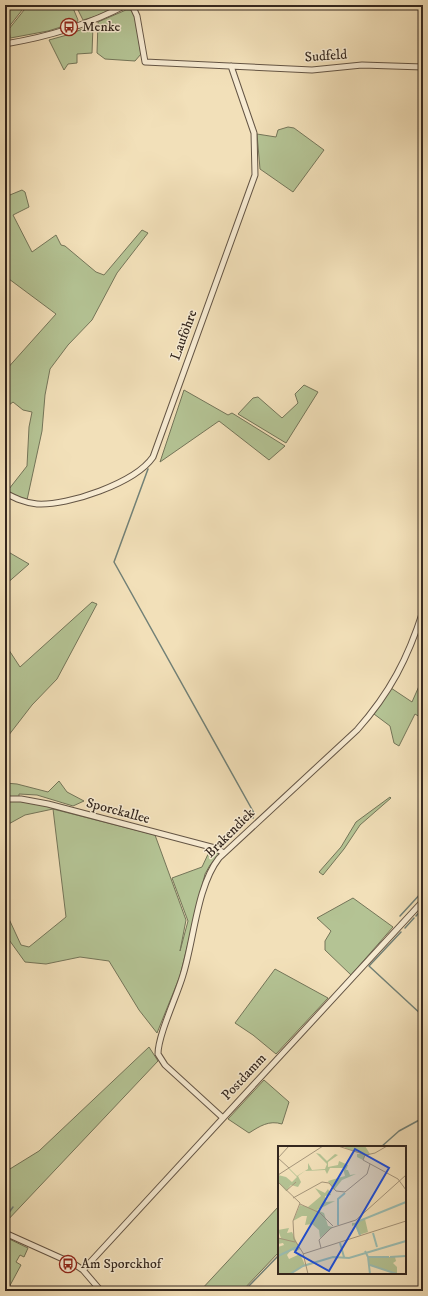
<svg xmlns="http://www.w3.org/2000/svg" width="428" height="1296" viewBox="0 0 428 1296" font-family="'IM FELL DW Pica',serif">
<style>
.green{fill:#b4c394;stroke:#747559}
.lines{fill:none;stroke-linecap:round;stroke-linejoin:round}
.stream{stroke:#728177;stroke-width:1.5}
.minor-casing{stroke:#645545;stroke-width:7}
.minor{stroke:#f7ebd2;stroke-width:5}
.labels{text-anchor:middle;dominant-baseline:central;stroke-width:3;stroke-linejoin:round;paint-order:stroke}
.poi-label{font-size:14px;fill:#34271e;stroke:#f7ebd2;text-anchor:start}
.street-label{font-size:14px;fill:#34271e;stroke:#f7ebd2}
.inset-river{fill:none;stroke:#9bbdb2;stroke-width:2}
.inset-road{fill:none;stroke:#a6967b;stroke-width:1}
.view{fill:#1d4ed8;fill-opacity:0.15;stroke:#1d4ed8;stroke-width:2}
.inset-edge{fill:none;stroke:#34271e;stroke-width:2}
</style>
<rect width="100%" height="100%" fill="#f2e0b9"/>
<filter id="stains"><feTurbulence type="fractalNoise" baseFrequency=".005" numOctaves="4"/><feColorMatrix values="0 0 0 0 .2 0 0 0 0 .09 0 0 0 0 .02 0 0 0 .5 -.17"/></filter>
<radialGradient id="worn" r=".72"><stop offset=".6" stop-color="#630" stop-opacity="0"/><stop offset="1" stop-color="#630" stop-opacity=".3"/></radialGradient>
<path class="green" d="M5,5H26L8,28L5,23Z
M28,5H61L63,8H73L78,20L77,22L48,31L5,39V28L10,37L9,29Z
M119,5L97,16L83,20L76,6Z
M126,10H131L135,17L141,54L135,61L105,59L97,53L98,22Z
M93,25L92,53L77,54V63L68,64L64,70L49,40L67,35Z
M288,127L294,128L324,150L293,192L260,169L257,134L276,137L278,130Z
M22,190L25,192L29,207L13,215L32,252L56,235L61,245L65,246L96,272L104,275L142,230L148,233L117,273L92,320L68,345L50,369L45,395L42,431L27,500L5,491V488L9,489L27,466L29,427L32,412L23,410L13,402L5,408V371L56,314L9,279L5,270V197Z
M304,385L318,392L286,443L238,414L253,398L258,397L282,418L298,403L295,394Z
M184,390L228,415L232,413L285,446L269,460L219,421L160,462Z
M5,550L29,564L5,585Z
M92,602L97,604L57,679L32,705L5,740V644L20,667Z
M423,677V719L415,714L399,746L394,743L390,726L374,714L391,688L412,702Z
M59,781L67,792L84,801L73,806L37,795L19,794V801L48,806L53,809L155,835L186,920L180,951L188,921L172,878L202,867L210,850L220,854L210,865L205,874L180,976L157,1033L139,1010L109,961L80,957L46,964L25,962L7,937H5V877L9,919L21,945L29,947L66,917L53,809L25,815L5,826V783L17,784L48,792Z
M390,797L391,798L360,825L344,849L323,875L319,872L341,847L356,822Z
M353,898L393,927L351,975L325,950V941L331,931L317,918Z
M275,969L328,998L276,1054L253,1035L235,1023Z
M149,1047L158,1061L5,1223V1172L39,1151Z
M264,1080L289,1102L282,1124C269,1120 260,1126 249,1133L228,1119Z
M279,1206V1252L242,1291H200Z
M5,1237L28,1248L24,1257L20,1255L16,1262L21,1265L7,1291H5Z"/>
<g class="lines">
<path class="stream" d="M148,469L114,562L254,813L253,818
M400,916L423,891
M416,916L423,908
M405,928L414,918
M401,932L369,966L423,1016
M381,1147L399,1131L423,1118
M5,1218L13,1207
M244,1291L279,1255"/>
<g class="minor-casing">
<path id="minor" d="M132,5L137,16L145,62L312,70L362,65L423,67
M5,44C47,37 88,25 126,5
M5,493C15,498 25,503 37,504C68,506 135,483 153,457L255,175L254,133L231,66
M5,799H21L48,804L215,848L224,853
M223,1118L165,1065L158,1054C158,1035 177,996 183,975C194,940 197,886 219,858L357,730C390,693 408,658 423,611
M5,1233L74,1264L83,1270L101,1291
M83,1270L423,901"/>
</g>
<use href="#minor" class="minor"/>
</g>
<defs>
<g id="bus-ring" transform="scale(0.9)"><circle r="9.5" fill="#f7ebd2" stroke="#8f2418" stroke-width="1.5"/><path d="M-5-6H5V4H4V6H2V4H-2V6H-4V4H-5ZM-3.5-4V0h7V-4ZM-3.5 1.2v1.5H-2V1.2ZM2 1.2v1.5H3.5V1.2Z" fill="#8f2418"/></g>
</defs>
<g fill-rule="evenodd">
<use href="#bus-ring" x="69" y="27"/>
<use href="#bus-ring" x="68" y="1264"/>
</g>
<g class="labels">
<g class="poi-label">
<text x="82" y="27">Menke</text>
<text x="81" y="1264">Am Sporckhof</text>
</g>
<g class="street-label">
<text transform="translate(326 56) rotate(-4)">Sudfeld</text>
<text transform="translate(184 335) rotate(-70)">Lauföhre</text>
<text transform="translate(118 811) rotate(15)">Sporckallee</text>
<text transform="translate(230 833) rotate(-45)">Brakendiek</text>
<text transform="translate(244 1077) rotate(-47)">Postdamm</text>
</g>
</g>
<g transform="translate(278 1146)">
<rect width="128" height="128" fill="#f2e0b9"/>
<path d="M68,0H87L92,8L87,9L85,14L79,11V8H84L67,2ZM38,7L42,8L49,15L57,8L60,9L50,16V21L60,19L61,15L70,19L68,24H70L72,29L78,28L64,34L56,44L50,35L67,30L65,22H52L49,28L47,24L27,25L20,30L23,36L20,41L13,39L8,45L0,36V29L8,31L14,36L19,31L10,22H11L19,30L30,23V17L34,24L47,23L49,18ZM37,42L47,47L50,43L53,49L47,50L48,56L57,55L39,64L46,67L50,80L55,81L42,92L41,84L34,78L27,79L29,70H24L15,75L22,59L30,61L43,50ZM81,73L82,75L87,73L90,86L81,89L77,79L74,80V77H77ZM11,82L9,87L14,86L22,103L17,106L14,103L9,109L11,113L22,108L27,119L12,128L0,127V101L6,99L5,97L0,98V92H3L0,84ZM90,111H117L118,115L115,117L119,121V128L92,119V128Z" fill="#b4c394"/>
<path class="inset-river" d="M60,79V53L67,47M95,87L99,101M82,89L78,79L81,75L128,56M62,97L66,111M87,105L90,111H111M0,110L19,101M90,111L92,128M112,111L128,110M92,119L119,128M12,128L25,120L55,111L71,112L128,95"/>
<path class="inset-road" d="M60,0L88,9L97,7L109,0M87,9L85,14L120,33L128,44M0,12L11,0M0,12L11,22M0,29L45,0M0,36L22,57L15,75L16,93L25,107L30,128M8,45L18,36M15,52L44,36L51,37L58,45L67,46L89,28L92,18M22,58L42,67L55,80M0,92L17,96M43,102L41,94L53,82L78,74L128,29M25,108L128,75"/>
<path class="view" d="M77,3L111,22L51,125L17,106Z"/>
<rect width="128" height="128" class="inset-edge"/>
</g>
<rect width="428" height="1296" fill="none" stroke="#f2e0b9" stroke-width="20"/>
<rect x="6" y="6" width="416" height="1284" fill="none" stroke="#34271e" stroke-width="2"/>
<rect x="10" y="10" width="408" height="1276" fill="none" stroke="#34271e"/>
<rect width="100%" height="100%" filter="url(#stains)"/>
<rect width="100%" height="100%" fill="url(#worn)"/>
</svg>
